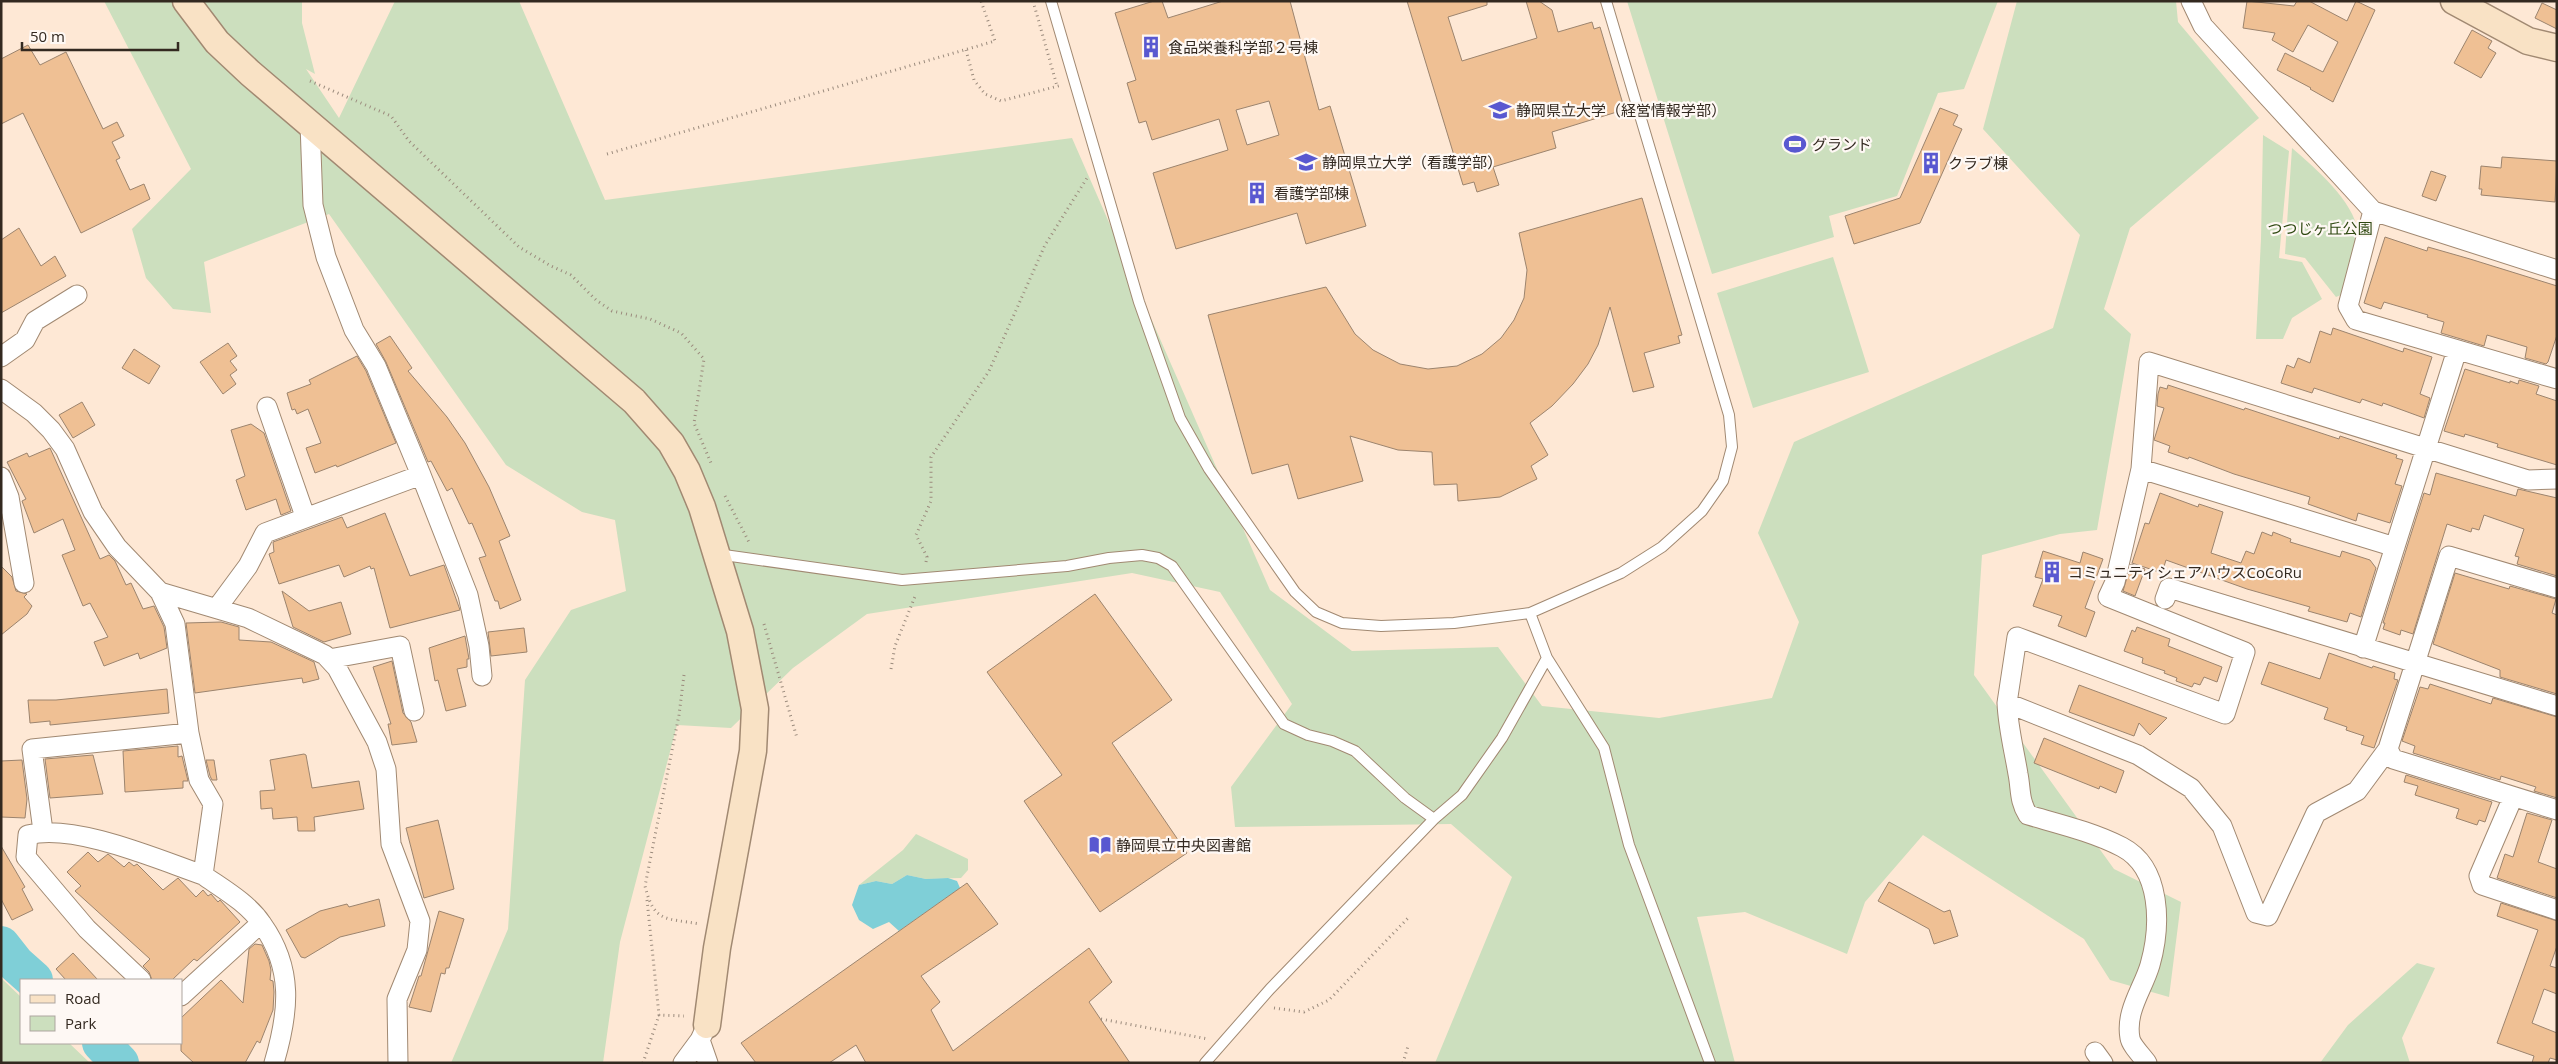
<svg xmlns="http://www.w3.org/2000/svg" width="2558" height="1064" viewBox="0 0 2558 1064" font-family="'Open Sans','Noto Sans JP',sans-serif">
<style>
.green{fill:#ccdfbe}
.water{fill:#7fcfd7}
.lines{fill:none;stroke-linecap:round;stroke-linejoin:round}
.river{stroke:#7fcfd7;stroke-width:38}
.building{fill:#efc094;stroke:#9c846e;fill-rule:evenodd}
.lane-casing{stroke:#a18972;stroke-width:12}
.street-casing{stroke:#a18972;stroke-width:21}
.secondary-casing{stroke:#a18972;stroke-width:29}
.path{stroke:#9b8b7d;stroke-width:3;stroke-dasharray:1 4;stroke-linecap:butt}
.lane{stroke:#fff;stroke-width:10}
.street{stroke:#fff;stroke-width:19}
.secondary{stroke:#f9e2c5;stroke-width:26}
.labels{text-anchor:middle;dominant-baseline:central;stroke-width:4.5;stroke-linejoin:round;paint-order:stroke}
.poi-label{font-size:15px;fill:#332920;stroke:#fef8f4;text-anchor:start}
.park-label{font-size:15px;fill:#2e4810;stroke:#fef8f4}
</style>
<rect width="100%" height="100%" fill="#fee8d5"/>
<path class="green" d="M104,1H302V23L315,74L306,69L339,118L395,1H519L605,200L1072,138L1270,590L1352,651L1498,647L1542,706L1659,718L1772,698L1799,622L1758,533L1794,442L2053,328L2080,235L1983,129L2017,1H2176L2178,22L2259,118L2130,228L2104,309L2131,334L2097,530L2060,534L1982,555L1974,675L2114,869L2181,902L2169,997L2110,980L2084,939L1923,835L1865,902L1847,954L1745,912L1697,917L1735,1063H1435L1512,877L1451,824L1235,827L1231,787L1292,704L1220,592L1132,573L867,614L793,668L731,728L677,725L620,942L603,1063H451L508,929L525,680L571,610L626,591L615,520L582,512L506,465L329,214L204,262L211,313L173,309L146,278L132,229L191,169Z
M1627,1H1998L1964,89L1938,93L1897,196L1829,216L1834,237L1712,274Z
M2263,135L2289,151L2279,258L2302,262L2322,299L2292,318L2283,339H2256L2261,239Z
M2292,148C2314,167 2354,201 2358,232C2360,252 2347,276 2341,295L2336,297L2305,258L2285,254Z
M1833,257L1869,372L1753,408L1717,293Z
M916,834L968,859V870L961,878L926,879L907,875L892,884L876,881L859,885L903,850Z
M2417,963L2435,968L2402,1038L2410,1063H2320L2348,1025Z
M1,978L21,997V1043H69L90,1063H1Z"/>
<path class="water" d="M907,875L926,879L948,878L957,881L960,888L899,931L889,922L873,929L859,920L852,905L859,885L876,881L892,884Z"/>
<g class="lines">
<path class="river" d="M1,945L16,964L34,980
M101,1043L120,1063"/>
</g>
<path class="building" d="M1154,1H1162L1168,18L1223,1H1290L1319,110L1330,106L1366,226L1306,244L1297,213L1176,249L1153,173L1228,150L1219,119L1152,140L1146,121L1139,123L1127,83L1136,80L1115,13ZM1269,101L1279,135L1247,145L1236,110Z
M1407,1H1487V5L1448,17L1462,61L1537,38L1526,1H1539L1552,10L1558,32L1592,22L1594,29L1600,27L1623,104L1619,106L1620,111L1552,132L1556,148L1493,167L1499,185L1477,192L1474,182L1463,185Z
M2247,1L2294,6L2297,1H2309L2347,21L2356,1L2375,10L2333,102L2310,89L2311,88L2277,70L2285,53L2323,72L2338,42L2308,25L2293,52L2272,40L2275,33L2243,28Z
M2542,3L2557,10V29L2535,18Z
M2472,30L2492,41L2488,48L2496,53L2481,78L2454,63Z
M28,45L40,65L66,52L103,129L117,122L124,136L112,142L120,158L116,160L130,190L144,184L150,199L81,233L23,113L1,124V59Z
M1940,108L1958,115L1953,125L1962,129L1920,223L1854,244L1845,216L1900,198Z
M2502,157L2557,161L2555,202L2481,195L2482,189H2479L2481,166L2501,168Z
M2431,171L2446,176L2436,201L2422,196Z
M1642,198L1682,335L1678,336L1680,343L1644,353L1654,387L1633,392L1610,307L1598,345L1588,364L1573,384L1552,406L1530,423L1548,455L1531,466L1537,479L1500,497L1458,501L1457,484L1434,485L1432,452L1398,450L1350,436L1363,481L1298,499L1288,464L1252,474L1208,315L1326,287L1355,334L1373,350L1400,364L1428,369L1457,366L1482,354L1501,338L1514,320L1524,298L1527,270L1519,233Z
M19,228L41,266L55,256L66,276L1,313V240Z
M2385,237L2427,251L2428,247L2470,259L2557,286V335L2548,362L2546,364L2525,358L2527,347L2487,335L2484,346L2441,333L2444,322L2427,317L2428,315L2384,302L2381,309L2364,303Z
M2333,328L2403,352L2404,348L2432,357L2420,394L2430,398L2424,418L2383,403L2382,406L2362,399L2360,403L2314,388L2312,393L2281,383L2287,365L2294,368L2298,358L2310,363L2320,331L2331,335Z
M390,336L412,368L408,371L447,417L465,443L489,487L510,536L499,541L521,600L500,609L498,601H495L479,558L486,556L472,523L469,524L452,488L447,491L431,461L428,462L386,362L376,344Z
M228,343L237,356L230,361L237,370L230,375L236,384L223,394L200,362Z
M134,349L160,366L149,384L122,368Z
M357,356L366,371L396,443L337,467L336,465L315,473L306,448L321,443L308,409L297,414L295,409L292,410L287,393L311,384L309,380Z
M2465,369L2510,383V381L2518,384L2519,380L2539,386L2536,394L2557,401V465L2497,447L2498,444L2465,434L2464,437L2444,431Z
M2168,385L2244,410L2245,408L2339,439L2340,436L2397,455L2396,458L2403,460L2395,484L2402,486L2390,523L2358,513L2356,521L2308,504L2310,497L2234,474L2189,457L2188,459L2168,452L2170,446L2154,440L2164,408L2157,406L2158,394L2160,387L2167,389Z
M82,402L95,425L73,438L59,415Z
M251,424L264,433L291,511L281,515L276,499L246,510L236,480L245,476L231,430Z
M50,448L100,559L109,555L115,561L126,585L131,583L143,609L154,606L164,627L167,648L140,659L138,653L104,666L94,642L108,637L90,603L83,606L62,555L75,550L63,519L34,533L22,501L26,499L7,462L27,453L29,457Z
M2436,473L2516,496L2518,489L2557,498V576L2517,564L2519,557L2515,556L2524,529L2484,515L2479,530L2472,528L2471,532L2447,524L2413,634L2401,630L2400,635L2383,629L2385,623H2383L2424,493L2430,495Z
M2160,493L2198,507L2199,504L2223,512L2211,553L2241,563L2246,551L2254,554L2262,532L2272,536L2273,532L2291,539L2290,542L2340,557L2342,551L2370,560L2376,568L2361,617L2350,613L2347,622L2308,611L2310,607L2247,589L2166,560L2162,573L2132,563L2145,523L2149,524Z
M385,513L410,576L444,565L460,610L390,628L374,568L371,569L370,566L344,577L339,565L279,584L269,554L274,552L273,542L342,517L347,528Z
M2043,551L2080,563L2083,552L2103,559L2085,608L2095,612L2086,637L2058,626L2062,616L2033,606L2043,579L2035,577Z
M2131,564L2145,569L2135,596L2123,591Z
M1,566L12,577L16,591L27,594L24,597L32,606L27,614L1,635Z
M2455,573L2509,589L2510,586L2556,599L2552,613L2557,615V694L2500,677V670L2433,644Z
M282,591L309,611L341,602L351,634L324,642L293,627Z
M1095,594L1172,700L1112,743L1187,853L1100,912L1024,801L1062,775L987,672Z
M221,622L239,627V640L271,642L314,662L319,679L303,683L302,678L195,693L186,623Z
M2137,627L2170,639L2168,646L2222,667L2217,682L2204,677L2200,685L2194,683L2192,687L2176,681L2177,678L2164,673L2165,671L2142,663L2143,658L2124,651L2132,630L2135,632Z
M524,628L527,652L491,656L488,632Z
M465,636L469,659H467V667L457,669L466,706L446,711L438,680L435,681L429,648Z
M2329,653L2372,668L2373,666L2395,673L2394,679L2398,680L2374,748L2361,744L2364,736L2346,730L2347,727L2324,719L2328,708L2261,684L2269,662L2320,679Z
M392,661L403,713L411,722L417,742L392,745L388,724H391L373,667Z
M2430,684L2491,704L2493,698L2557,717V798L2534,791L2536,787L2501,776L2500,780L2413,753L2415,746L2402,741L2420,687L2428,689Z
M2079,685L2114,698L2167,718L2150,735L2139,723L2134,736L2069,712Z
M167,689L169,713L50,725V721L30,723L28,700H56Z
M2044,738L2124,771L2116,793L2100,786L2099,789L2034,763Z
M178,746V757L182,756L188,781H183V788L125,792L123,751Z
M304,754L306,755L312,788L359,781L364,809L314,817L315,831H298L297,817L273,819L272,808L261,809L260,791L275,790L270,760Z
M93,755L103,794L50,798L45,759Z
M22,760L27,799L25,818L1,817V761Z
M206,760H214L217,780H212L210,776Z
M2406,775L2492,802L2485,822L2479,820L2477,825L2456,818L2459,809L2415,795L2418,786L2404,782Z
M2527,813L2552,820L2538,862L2557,869V898L2497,878L2505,854L2513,857Z
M438,820L454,889L424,898L406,828Z
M1,846L25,887L22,889L33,910L12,920L1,899Z
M88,852L98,862L108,854L124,867L129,862L134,866L137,864L163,890L178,878L196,897L203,890L208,896L211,894L218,902L220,900L240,922L197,961L194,959L172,980H152L149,972L143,966L150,959L75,891L81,886L67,872Z
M1889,882L1944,912L1950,910L1958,936L1934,944L1929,929L1878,901Z
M967,883L998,924L921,976L940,1002L931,1010L953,1051L1089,948L1112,982L1089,1002L1130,1063H866L856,1045L829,1063H756L741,1043Z
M379,899L385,926L340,937L305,958L301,957L286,930L320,911L347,904L349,907Z
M2501,903L2557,921V946L2550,966L2557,968V994L2544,989L2532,1023L2557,1033V1060L2550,1058L2548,1063H2532L2534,1056L2497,1043L2538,930L2497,916Z
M439,911L464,919L449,968H446L445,974L441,973L431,1012L409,1007L419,976H421Z
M255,944L262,945L269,961L271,970L270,980L273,981L274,992L273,1010L260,1043L257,1041L245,1063H194L181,1051V1018L221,980L243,1003L249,949Z
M73,953L98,980H66L56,969Z"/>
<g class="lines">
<g class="lane-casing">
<path id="lane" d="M1051,1L1139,302L1180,418L1209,469L1295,592L1316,612L1342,623L1381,626L1454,623L1530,613L1621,573L1662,547L1702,511L1723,481L1732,447L1729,415L1606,1
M717,554L902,580L1067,566L1109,558L1142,555L1158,558L1172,566L1284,724L1308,735L1332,741L1355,751L1405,798L1434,819
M1530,613L1547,658L1604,748L1629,845L1710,1063
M1205,1063L1270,989L1434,819L1462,795L1502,738L1547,658"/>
</g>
<g class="street-casing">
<path id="street" d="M2191,1L2203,26L2373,211
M2557,270L2373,211L2348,306L2356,320L2557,379
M1,357L25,340L35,321L77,295
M1,389L34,413L51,430L65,449L93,512L117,547L160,592L175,624L189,733L199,780L213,804L203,875C223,889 248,903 262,924C294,969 289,1012 274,1063
M267,407L305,516
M2141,469L2395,547
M421,475L468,595L479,646L482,676
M1,477L9,497L1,504
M9,497L24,583
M2557,588L2449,556L2388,749L2393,759L2557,810
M160,592L248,618L325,655L337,668L377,742L386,769L391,844L420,921L417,950L397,999L398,1063
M2165,599L2169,588L2557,706
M217,608L248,566L265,533L421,475L376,366L354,330L326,257L313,205L310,124
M2363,648L2457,350
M329,659L400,646L414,711
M2007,703C2008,727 2014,750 2018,774C2021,789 2019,801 2028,815C2059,824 2093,832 2122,847C2162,868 2161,926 2150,965C2143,989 2125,1011 2130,1038C2131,1045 2142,1056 2147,1063
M2388,749L2357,791L2316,813L2268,916L2256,913L2222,826L2191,788L2138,755L2007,703L2017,637L2225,714L2245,652L2108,597L2115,582L2141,469L2149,362L2528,480L2557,479
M2513,797L2479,876L2482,885L2557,910
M43,831L32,749L189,733
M141,980L87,929L26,857L28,835C74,823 157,859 203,875
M181,996L261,923
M700,1040L708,1063
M2095,1052L2103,1063
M683,1063L700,1040L707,1025"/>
</g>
<g class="secondary-casing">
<path id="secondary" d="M186,1L217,42L250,73L634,401L671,443L687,471L702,507L740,631L755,709L753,751L717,948L707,1025
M2454,1L2528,41L2557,48"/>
</g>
<path class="path" d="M1033,1L1057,86
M966,50L974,80L985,94L1001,101L1062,85
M310,81L391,116L409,141L519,247L551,266L571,275L596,300L612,311L650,319L681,333L704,359L694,423L711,463
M607,154L995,41L981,1
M725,496L750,544
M926,562L927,557L916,535L931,501V457L989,371L1045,245L1087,178
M764,624L797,738
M891,669L895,646L916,594
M684,675L679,715L645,886C654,923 666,918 700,924
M647,900L659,1015L684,1016
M1274,1008L1304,1012L1329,1000L1409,917
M1101,1019L1208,1039
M643,1063L659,1015
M1403,1063L1408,1046"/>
<use href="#lane" class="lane"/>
<use href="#street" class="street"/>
<use href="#secondary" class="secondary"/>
</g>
<defs>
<g id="building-bare" transform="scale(1.725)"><path d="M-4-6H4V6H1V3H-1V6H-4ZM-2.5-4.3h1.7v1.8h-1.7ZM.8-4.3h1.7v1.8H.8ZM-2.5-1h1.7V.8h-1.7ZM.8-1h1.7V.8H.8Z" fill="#5958d0" stroke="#fef8f4" stroke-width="2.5" paint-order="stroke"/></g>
<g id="university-bare" transform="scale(1.725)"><path d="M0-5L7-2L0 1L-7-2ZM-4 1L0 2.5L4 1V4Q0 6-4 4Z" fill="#5958d0" stroke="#fef8f4" stroke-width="2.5" paint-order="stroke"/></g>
<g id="stadium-bare" transform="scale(1.725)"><path d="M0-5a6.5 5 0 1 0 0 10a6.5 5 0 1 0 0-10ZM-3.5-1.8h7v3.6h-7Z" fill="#5958d0" stroke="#fef8f4" stroke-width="2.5" paint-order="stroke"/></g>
<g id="library-bare" transform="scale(1.725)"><path d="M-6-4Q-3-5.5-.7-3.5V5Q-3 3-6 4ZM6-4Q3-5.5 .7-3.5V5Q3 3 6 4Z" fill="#5958d0" stroke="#fef8f4" stroke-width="2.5" paint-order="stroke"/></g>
</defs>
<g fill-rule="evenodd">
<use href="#building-bare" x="1151" y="47"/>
<use href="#university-bare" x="1500" y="110"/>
<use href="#stadium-bare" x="1795" y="144"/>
<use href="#university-bare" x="1306" y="162"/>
<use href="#building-bare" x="1931" y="163"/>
<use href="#building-bare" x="1257" y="193"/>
<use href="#building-bare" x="2052" y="572"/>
<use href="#library-bare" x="1100" y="845"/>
</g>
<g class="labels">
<g class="poi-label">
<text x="1168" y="47">食品栄養科学部２号棟</text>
<text x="1516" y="110">静岡県立大学（経営情報学部）</text>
<text x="1812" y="144">グランド</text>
<text x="1322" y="162">静岡県立大学（看護学部）</text>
<text x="1948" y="163">クラブ棟</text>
<text x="1274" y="193">看護学部棟</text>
<text x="2068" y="572">コミュニティシェアハウスCoCoRu</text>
<text x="1116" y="845">静岡県立中央図書館</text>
</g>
<g class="park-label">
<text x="2320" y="228">つつじヶ丘公園</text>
</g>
</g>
<rect width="2558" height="1064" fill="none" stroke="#332920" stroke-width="5"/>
<rect x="20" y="979" width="162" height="65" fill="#fef8f4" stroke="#ada59f"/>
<rect x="30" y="995" width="25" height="8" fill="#f9e2c5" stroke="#ada59f"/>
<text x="65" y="1004" font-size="15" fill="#332920">Road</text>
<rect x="30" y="1016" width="25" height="15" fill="#ccdfbe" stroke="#ada59f"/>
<text x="65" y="1029" font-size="15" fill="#332920">Park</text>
<path d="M22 42v8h156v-8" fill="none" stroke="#332920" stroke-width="2.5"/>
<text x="30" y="42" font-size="15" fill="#332920" stroke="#fef8f4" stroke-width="4" paint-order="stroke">50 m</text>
</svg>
